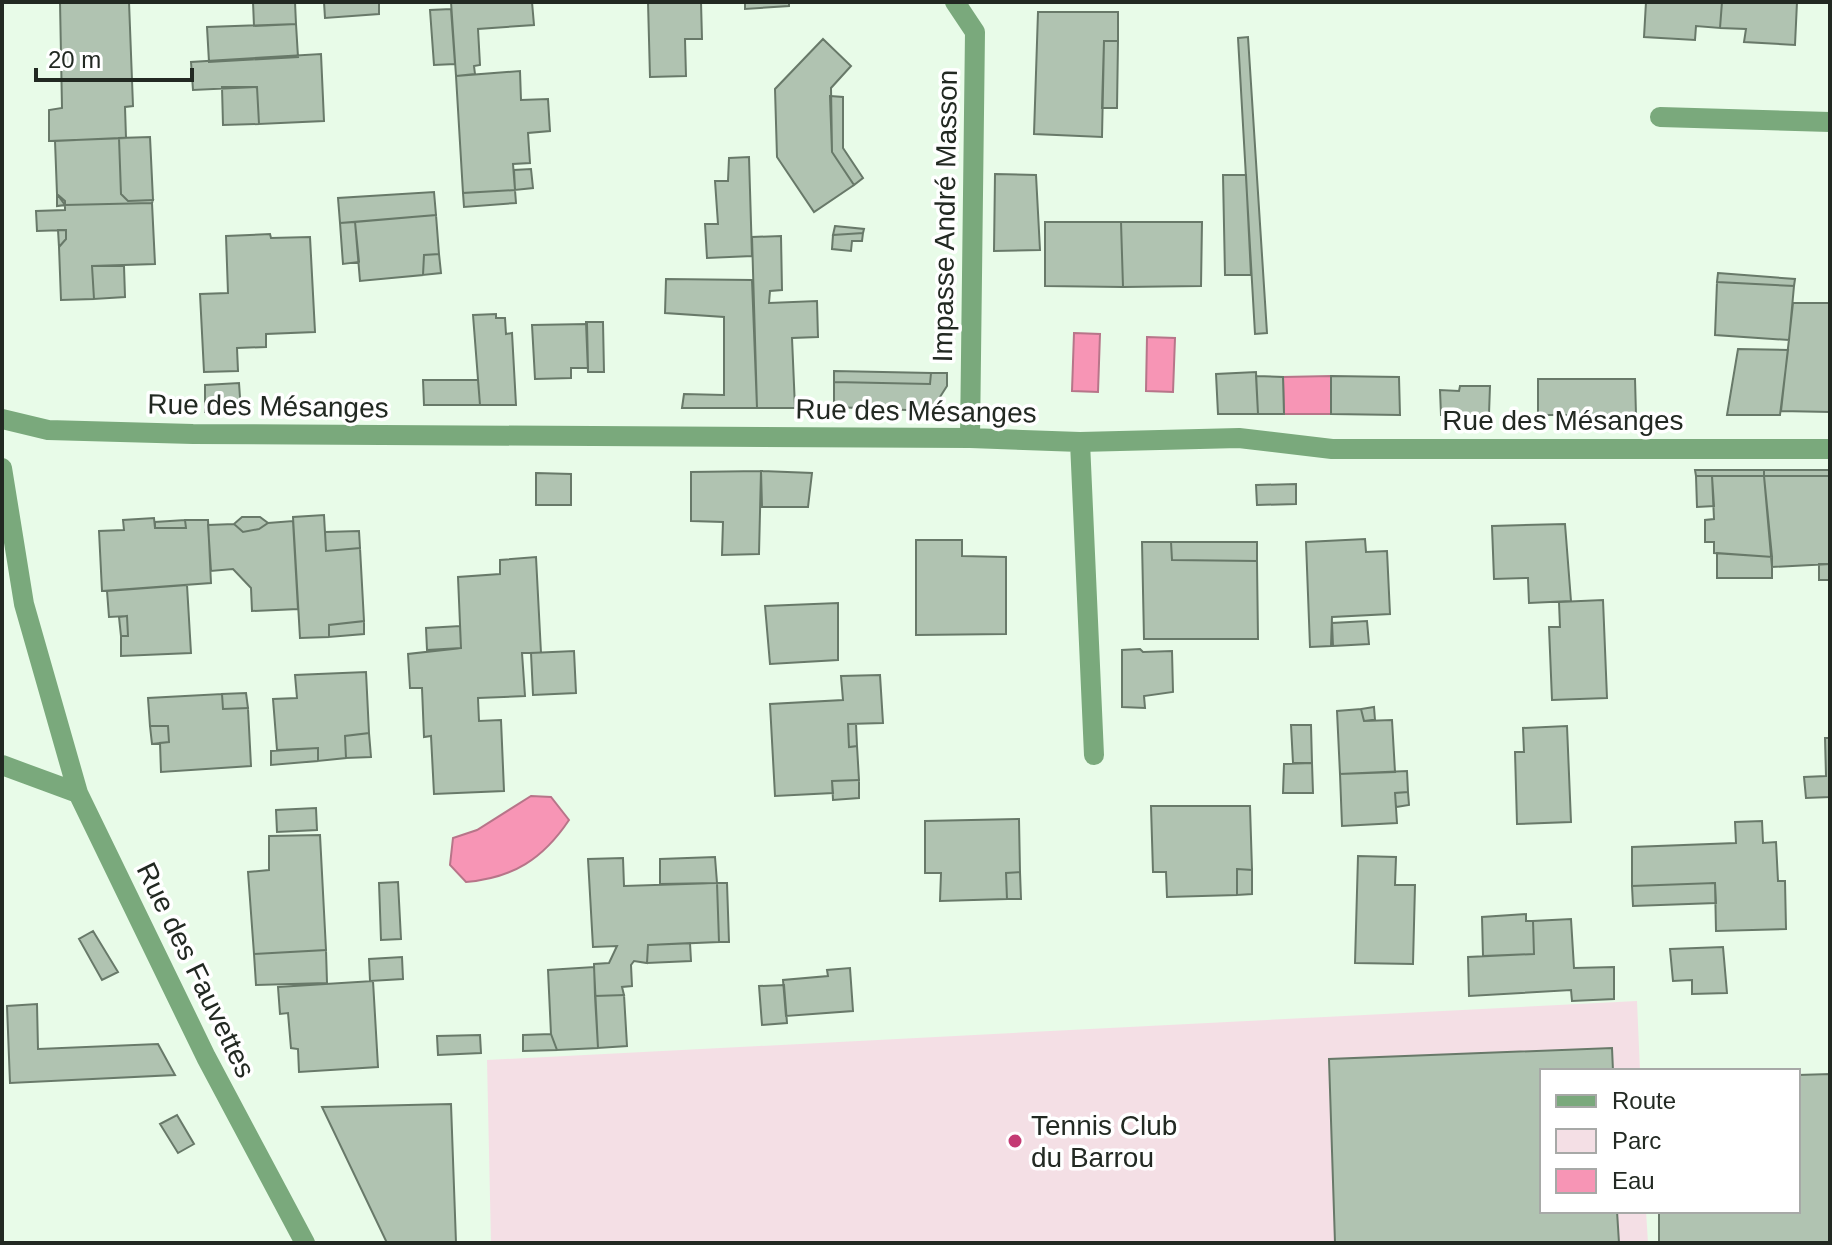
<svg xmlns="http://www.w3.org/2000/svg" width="1832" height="1245" viewBox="0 0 1832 1245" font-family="Helvetica,sans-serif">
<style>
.green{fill:#f4dfe5}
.water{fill:#f795b5;stroke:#b77589;stroke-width:2}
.building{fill:#b0c3b1;stroke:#687969;stroke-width:2}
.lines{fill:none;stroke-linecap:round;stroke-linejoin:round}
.minor{stroke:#7aa97c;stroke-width:20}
.poi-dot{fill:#c43b74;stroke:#fff;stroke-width:3}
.labels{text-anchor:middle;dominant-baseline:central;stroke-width:7;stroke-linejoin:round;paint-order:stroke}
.street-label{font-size:28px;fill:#222922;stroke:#fff}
.poi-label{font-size:28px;fill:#222922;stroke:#fff;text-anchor:start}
</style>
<rect width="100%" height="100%" fill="#e8fbe8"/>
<path class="green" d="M1637,1001L1640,1071H1542V1211H1646L1648,1243H491L487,1060Z"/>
<path class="water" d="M1074,333L1100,334L1098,392L1072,391Z
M1147,337L1175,338L1173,392L1146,391Z
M1331,376V414H1284L1283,377Z
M531,796L551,797L569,820C543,859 513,878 466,882L450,865L453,838L477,830Z"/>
<path class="building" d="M60,2H129L133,106L125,107L126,138L49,141V110L62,108Z
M253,2H295L296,24L254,26Z
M324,2H379V14L325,18Z
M451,2H532L534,25L478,29L480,65L474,66L475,74L456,76Z
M648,2H701L702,39H685L686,76L650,77Z
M745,2H789V6L745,9Z
M1646,2H1722L1720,28L1696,26L1695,40L1644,37Z
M1722,2H1797L1795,45L1744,42L1746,29L1720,28Z
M451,9L455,64L434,65L430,10Z
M1038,12H1118V41H1104L1102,137L1034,134Z
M296,24L298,57L209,62L207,27Z
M1248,37L1267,333L1255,334L1238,38Z
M823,39L851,66L831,88L832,152L854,185L814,212L777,157L775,89Z
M1104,41H1118L1117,108H1102Z
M321,54L324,121L259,124L257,87L193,90L191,62Z
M520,71L521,100L548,99L550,131L528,133L530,163L513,164L515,190L463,193L456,76Z
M222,87H257L259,124L223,125Z
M830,96L843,97V148L863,178L854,185L832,152Z
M150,137L153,200L128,201L121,194L119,138Z
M119,138L121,194L128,201L153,200L152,203L65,205L57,194L55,141Z
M749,157L752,256L707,258L705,224H718L715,181H728L729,158Z
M531,169L533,188L515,190L514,170Z
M995,174L1036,175L1040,250L994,251Z
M1223,175H1246L1251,275H1225Z
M515,190L516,203L464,207L463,193Z
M434,192L436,215L340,223L338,198Z
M57,194L65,201V205L57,206Z
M152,203L155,264L92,266L94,299L61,300L59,247L66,239V230L37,231L36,211L65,210V205Z
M436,215L439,254L424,255L423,275L360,281L355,222Z
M355,222L359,262L343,264L340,223Z
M1045,222H1121L1123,287L1045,286Z
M1121,222H1202L1201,286L1123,287Z
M835,226L864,229L863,233L833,235Z
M58,230H66V239L59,247Z
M863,233L862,241H852L851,251L832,249L833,235Z
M270,234L271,238L310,237L315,332L266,334V347L237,348L238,371L204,372L200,294L228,293L226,236Z
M781,236L782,290L770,291L769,303L817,301L818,337L792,338L795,408H757L752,237Z
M439,254L441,273L423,275L424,255Z
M92,266H124L125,297L94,299Z
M1718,273L1795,279L1794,286L1717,282Z
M666,279L752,280L757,408H682L684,394L724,395V317L665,313Z
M1717,282L1794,286L1789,340L1715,335Z
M1793,303H1830V412L1781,411Z
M496,314V318H505L506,334L512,333L516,405H480L473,315Z
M586,322H603L604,372H588Z
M587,324L588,368H571V378L535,379L532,325Z
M1738,349L1788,350L1780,415H1727Z
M834,371L931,373L930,384L834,382Z
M1256,372L1258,414H1218L1216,374Z
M931,373H947V386L931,411L834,407V382L930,384Z
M1256,376L1283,377L1284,414H1258Z
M1331,376L1399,377L1400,415L1331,414Z
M1538,379H1635L1636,415H1538Z
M423,380H478L480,405H424Z
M239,383L241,412H205V385Z
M1460,386H1490L1489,414L1441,415L1440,390L1459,391Z
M1695,470H1764V476H1696Z
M1764,470H1830V476H1764Z
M761,471L812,473L808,507H762Z
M761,471L759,554L722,555L723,522L691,521V472Z
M536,473L571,474V505H536Z
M1696,476H1712L1714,506L1697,507Z
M1712,476H1764L1772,557L1714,553V542H1705V520L1714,519Z
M1764,476H1830V564L1772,567Z
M1296,484V504L1257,505L1256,485Z
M324,515L326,551L360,548L364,621L329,625V637L300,638L293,517Z
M242,517H260L268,523L259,529L243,532L234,524Z
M154,518L155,528H186L185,520H208L211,583L102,591L99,531L124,530L123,520Z
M185,520L186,528H155V522Z
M293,521L298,609L252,611L251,588L233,569L211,571L208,525L234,524L243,532L259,529L268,523Z
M1565,524L1571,601L1529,603L1528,578L1494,579L1492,526Z
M359,531L360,548L326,551L325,532Z
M1365,539L1366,552L1387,551L1390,614L1332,617L1331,646L1310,647L1306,542Z
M916,540H962V556L1006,557V634L916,635Z
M1142,542H1171L1172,560L1257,561L1258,639H1144Z
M1171,542H1257V561L1172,560Z
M1717,553L1772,557V578H1717Z
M536,557L541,653H522L525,696L478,698L479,721L501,720L504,791L434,794L431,736L424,737L422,688H410L408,654L461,648L458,577L500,574V560Z
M1819,564H1830V580H1819Z
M187,585L191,653L121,656V636H128L127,616L109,617L107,591Z
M1603,600L1607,698L1552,700L1549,627H1560L1559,602Z
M838,603V660L770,664L765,606Z
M127,616L128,636H121L119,617Z
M364,621V634L329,637V625Z
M1367,621L1369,644L1333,646L1332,623Z
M460,626L461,648L427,650L426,628Z
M1140,649L1143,652L1172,651L1173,692L1144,696L1145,708L1122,707V650Z
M574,651L576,693L533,695L531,653Z
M366,672L369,733L345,736L346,758L318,761V748L277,750L273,699L297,698L295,675Z
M880,675L883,723L848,724L849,747L857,746L859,780L832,781L833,793L775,796L770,704L843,700L841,676Z
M246,693L248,708L223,709L222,694Z
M222,694L223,709L248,708L251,766L161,772L160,743L169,742L168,726H150L148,698Z
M1374,707L1375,720L1364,721L1361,709Z
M1361,709L1364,721L1392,720L1395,772L1340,774L1337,711Z
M848,724H856L857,746L849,747Z
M1291,725H1311L1312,763H1293Z
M150,726H168L169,742L152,744Z
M1567,726L1571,822L1517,824L1515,752H1524L1523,728Z
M369,733L371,757L346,758L345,736Z
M1825,738H1830V797L1806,798L1804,777L1826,776Z
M318,748V761L271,765V751Z
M1312,763L1313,793H1283L1284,764Z
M1407,771L1408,792L1395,793L1397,823L1342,826L1340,774Z
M859,780V798L833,800L832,781Z
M1408,792L1409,805L1396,807L1395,793Z
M1151,806H1250L1252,870L1237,869V895L1167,897L1166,872H1153Z
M316,808L317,830L277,832L276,810Z
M1019,819L1020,872L1006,873L1007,899L940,901L941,873H925V821Z
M1762,821L1763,843L1776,842L1778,881H1785L1786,929L1716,931L1715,883L1632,886V847L1736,843L1735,822Z
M320,835L326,950L254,954L248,872L269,870V836Z
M1358,856L1396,857L1395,885H1415L1413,964L1355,963Z
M715,857L717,883L660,884V859Z
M623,858L624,886L717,883L719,942L648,945L647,963L634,961L631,965L632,986L622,987L624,995L595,996L594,964L609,963L617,946L593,947L588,859Z
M1237,869L1252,870V894L1237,895Z
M1020,872L1021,899H1007L1006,873Z
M398,882L401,939L381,940L379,883Z
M717,883H727L729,942H719Z
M1715,883L1716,903L1633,906L1632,886Z
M1526,914V921H1533L1534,954L1483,956L1482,917Z
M1571,919L1574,968L1614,967V999L1572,1001L1571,990L1469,996L1468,957L1534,954L1533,921Z
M93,931L118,972L102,980L79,939Z
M690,943L691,961L647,963L648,945Z
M1723,947L1727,993L1692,994V980L1673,981L1670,949Z
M326,950L327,983L256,985L254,954Z
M402,957L403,979L370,981L369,959Z
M594,967L598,1048L557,1050L551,1034L548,970Z
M850,968L853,1011L786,1016L783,980L828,976L827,970Z
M373,981L378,1067L299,1072L298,1049L291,1048L288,1013L280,1014L278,987Z
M784,985L787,1023L762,1025L759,986Z
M624,995L627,1046L598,1048L595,996Z
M37,1004L38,1049L158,1044L175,1075L10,1083L7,1006Z
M551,1034L557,1050L523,1051V1035Z
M480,1035L481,1053L438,1055L437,1036Z
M1612,1048L1613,1071H1542V1211H1617L1619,1243H1335L1329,1059Z
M1830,1074V1243H1659V1211H1798V1075Z
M451,1104L456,1243H387L322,1107Z
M177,1115L194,1144L178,1153L160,1124Z"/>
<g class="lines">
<path class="minor" d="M955,2L975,32L970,438
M1660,117L1830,122
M2,419L48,430L193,434L970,438L1080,442L1239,438L1332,449H1830
M1080,442L1094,755
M2,468L24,604L78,793L206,1057L305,1243
M2,765L78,793"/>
</g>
<circle class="poi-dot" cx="1015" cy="1141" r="8"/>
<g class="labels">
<g class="street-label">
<text transform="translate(945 216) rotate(-89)">Impasse André Masson</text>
<text transform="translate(268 406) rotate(1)">Rue des Mésanges</text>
<text transform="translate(916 411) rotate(1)">Rue des Mésanges</text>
<text x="1563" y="420">Rue des Mésanges</text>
<text transform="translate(196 970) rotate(64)">Rue des Fauvettes</text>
</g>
<g class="poi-label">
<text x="1031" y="1125">Tennis Club<tspan x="1031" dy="32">du Barrou</tspan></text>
</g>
</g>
<rect width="1832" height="1245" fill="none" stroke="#222922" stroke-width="8"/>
<rect x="1540" y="1069" width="260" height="144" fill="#ffffff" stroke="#a7a9a7" stroke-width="2"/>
<rect x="1556" y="1095" width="40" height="12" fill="#7aa97c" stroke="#a7a9a7" stroke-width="2"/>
<text x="1612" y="1109" font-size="24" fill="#222922">Route</text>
<rect x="1556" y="1129" width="40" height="24" fill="#f4dfe5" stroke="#a7a9a7" stroke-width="2"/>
<text x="1612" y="1149" font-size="24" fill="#222922">Parc</text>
<rect x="1556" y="1169" width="40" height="24" fill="#f795b5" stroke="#a7a9a7" stroke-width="2"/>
<text x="1612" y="1189" font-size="24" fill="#222922">Eau</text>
<path d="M36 68v12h156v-12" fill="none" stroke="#222922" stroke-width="4"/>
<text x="48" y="68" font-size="24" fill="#222922" stroke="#ffffff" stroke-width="6" paint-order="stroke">20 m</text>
</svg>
